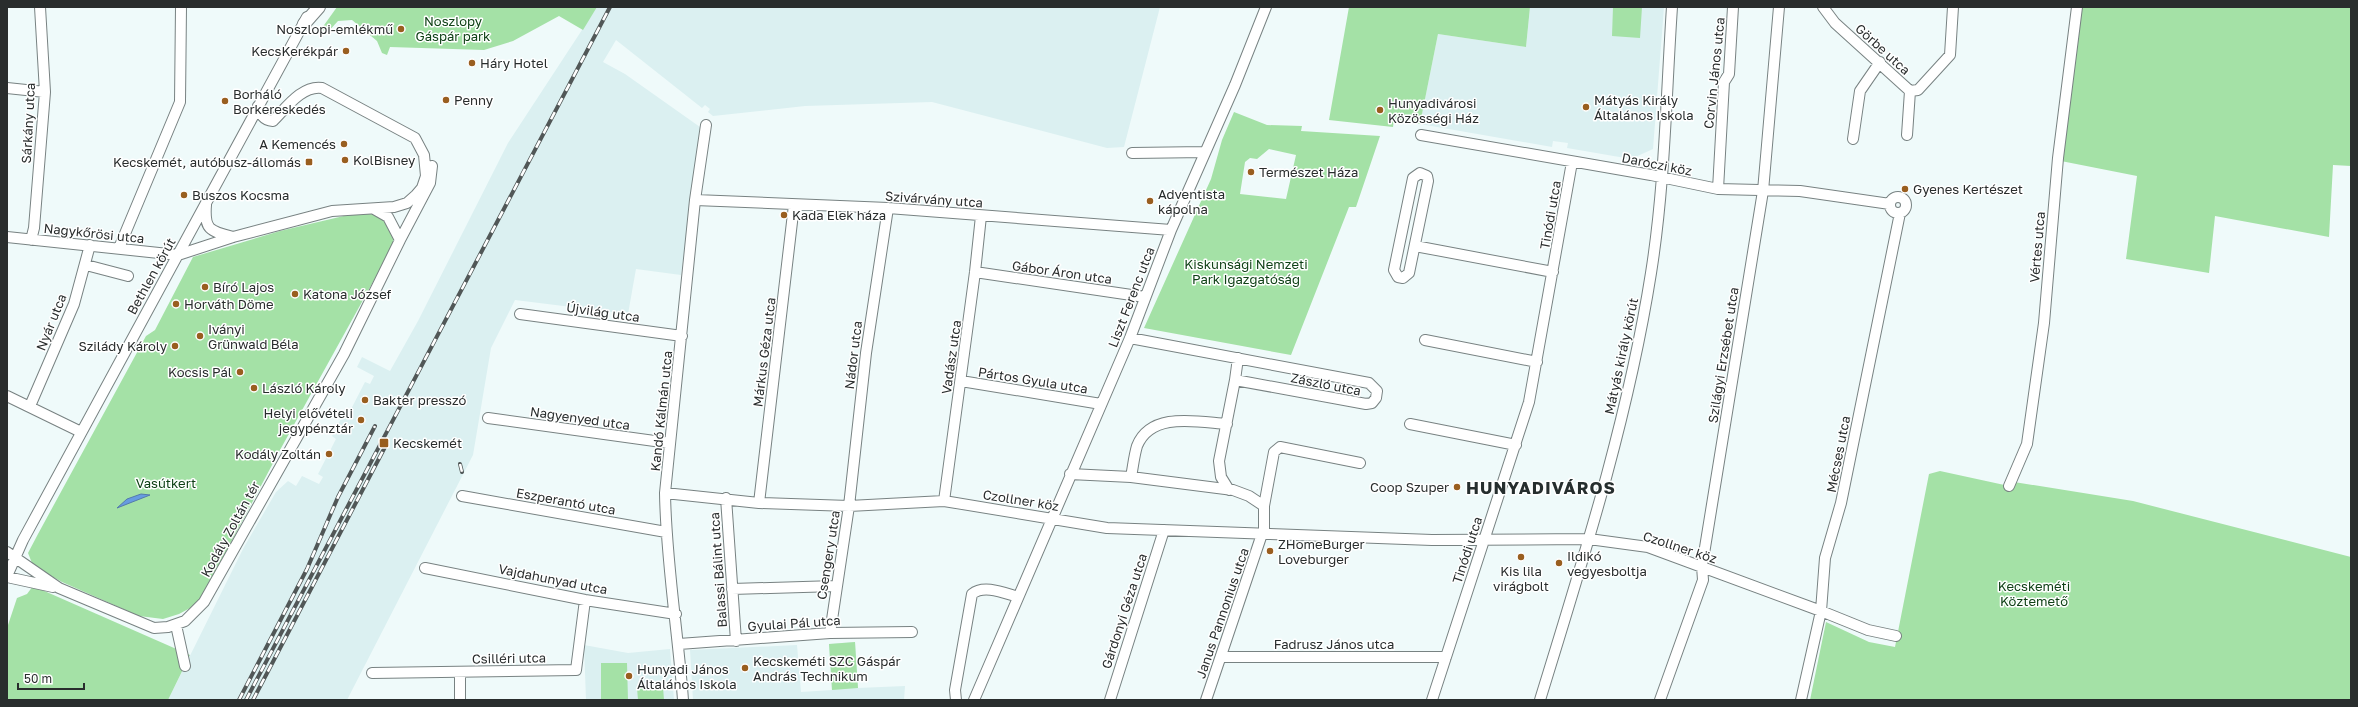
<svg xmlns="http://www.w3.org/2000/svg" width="2358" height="707" viewBox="0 0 2358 707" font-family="'Golos Text',sans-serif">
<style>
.built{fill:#dbf0f1}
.green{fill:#a4e1a6;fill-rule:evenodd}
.water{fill:#669be1;stroke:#547aab}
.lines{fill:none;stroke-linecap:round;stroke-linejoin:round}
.minor-casing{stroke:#788282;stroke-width:12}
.major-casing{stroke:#788282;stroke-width:14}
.minor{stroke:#fff;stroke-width:10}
.major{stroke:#fff;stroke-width:12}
.rail-casing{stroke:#515757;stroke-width:4}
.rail{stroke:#fff;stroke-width:2.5;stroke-dasharray:8;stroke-linecap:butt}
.poi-dot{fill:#995e1f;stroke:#fff;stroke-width:1.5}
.labels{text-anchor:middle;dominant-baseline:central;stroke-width:3;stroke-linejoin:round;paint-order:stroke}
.park-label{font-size:13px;fill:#0f4116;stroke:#fff}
.poi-label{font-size:13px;fill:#292d2d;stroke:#fff;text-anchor:start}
.street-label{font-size:13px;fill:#292d2d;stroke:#fff}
.district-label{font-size:17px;font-weight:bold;letter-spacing:1px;fill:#262e2e;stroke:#fff}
</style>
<rect width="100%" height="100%" fill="#effafa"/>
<path class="built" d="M597,7H1160L1124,147L1107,148L932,102L805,106L713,116L708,112L710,109L705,105L702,108L616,40L603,62L625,74L700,127L681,275L636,269L628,314L515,300L491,348L473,455L347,700H168L244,547L276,492L288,481L296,486L302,476L319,484L323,477L318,474L336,439L332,436L343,415L347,417L365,382L370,384L374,376L357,367L362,357L390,371L418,321L508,143Z
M1530,7H1664L1653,149L1631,159L1567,148L1568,143L1553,141L1552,147L1420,124L1438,34L1526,47Z
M855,642L858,688L905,686L904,700H693L690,650L797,645L801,692L832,690L829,644Z
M584,645L628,653L670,649L674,700H586Z"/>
<path class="green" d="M337,7H597L583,30L559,16L513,41L484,50L390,47L387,55L382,53L377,41L352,20L338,21L326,34L322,28Z
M1349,7H1530L1526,47L1438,34L1420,124L1394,119L1393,127L1329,120Z
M1613,7H1642L1640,38L1612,36Z
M2080,7H2351V166L2333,165L2329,237L2215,216L2209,273L2126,259L2137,176L2061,161Z
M1234,112L1267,125L1302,126L1301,131L1380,136L1356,207H1349L1291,355L1144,328L1211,179L1222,140ZM1269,149L1296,155L1286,199L1240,194L1245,162L1250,158L1257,159Z
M365,211C383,213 392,226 394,244L280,450L203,595L192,607L179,614L163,619L139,616L62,582L37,568L32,563L28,553L38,534L146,336L155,330L193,257L280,231Z
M1940,471L2009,486L2014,482L2133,501L2351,557V700H1810L1826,622L1869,642L1895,647L1929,474Z
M33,586L190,655L168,700H7V628L17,598L27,594Z
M855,642L858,688L832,690L829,644Z
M601,663H627L628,700H601Z
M663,687L664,700H638L637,688Z"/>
<path class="water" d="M141,494L150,495L117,508L127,499Z"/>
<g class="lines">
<g class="minor-casing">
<path id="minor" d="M1823,7L1835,23L1910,91
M7,88L45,92
M1910,91L1918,90L1950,55L1953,7
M1421,135L1651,175L1718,189L1800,191L1890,204
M1907,135L1910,91
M1853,139L1860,91L1880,62
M1132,153L1205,152
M1420,173L1427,176L1428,181L1409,273L1403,278L1398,277L1394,270L1413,178Z
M1718,189L1724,82L1729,74L1733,7
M1890 205a8 8 0 1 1 16 0a8 8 0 1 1-16 0Z
M695,200L888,208L1171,230
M206,205C204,230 210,231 233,237
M374,209L388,217L400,240
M7,237L178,255L233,237L332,211L394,207L407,203L416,195L422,188L426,176L424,155L415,138L322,88C302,85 286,108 273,121C263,120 261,115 258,106
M31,240L34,228L45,92L40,7
M1415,246L1553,272
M119,248L180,102L181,7
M86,265L128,276
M975,272L1145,297
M520,314L682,336
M1130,338L1369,383L1377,391L1376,398L1372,403L1366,404L1235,380L1238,358
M1425,340L1537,362
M961,381L1101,404
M7,396L81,432
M30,406L74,304L90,245
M488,418L669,443
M1410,424L1516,445
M1070,474L1131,477L1233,490L1249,496L1264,506
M1131,477C1133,467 1134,456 1137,446C1151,411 1198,422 1227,424
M2009,486L2027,444L2044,323L2058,158L2077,7
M1229,490L1221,477L1219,461L1235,380
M665,493L759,503L849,506L944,501L1107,528L1432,540L1589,539L1648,547L1821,611L1868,630L1896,636
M462,496L666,532
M726,498L736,641
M944,501L975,272L981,216
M759,503L794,205
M1264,534V506L1274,452L1280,447L1360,463
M7,552L59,588L154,628L168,627L185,621L204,602L344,354L400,240L430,183L432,166
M425,568L585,600L676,614
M7,576L23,540L307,17
M7,577L53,587
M732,589L836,586
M176,625L185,666
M830,633L849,506L866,353L888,208
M679,644L830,633L912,632
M1222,657H1446
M372,673L576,670L585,600
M460,700V672
M683,700C678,631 666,562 665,493L695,200L706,125
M956,700L955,690L972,594C984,584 1004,593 1018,597
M974,700L1130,338L1171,230L1235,85L1266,7
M1110,700L1164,530
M1206,700L1262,534
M1432,700L1529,402L1572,162
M1540,700C1583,560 1628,419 1651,273C1665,185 1666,96 1672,7
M1660,700L1703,580L1702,566L1763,191L1779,7
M1801,700L1821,611L1825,558L1841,503L1900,213"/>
</g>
<g class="major-casing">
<path id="major" d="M304,24L319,7"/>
</g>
<use href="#minor" class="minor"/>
<use href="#major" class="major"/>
<g class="rail-casing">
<path id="rail" d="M460,464L462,472
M239,700L307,569L338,497L375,426
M246,700L610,7
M253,700L385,447"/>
</g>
<use href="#rail" class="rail"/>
</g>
<g class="poi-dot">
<circle cx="401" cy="29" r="4"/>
<circle cx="346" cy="51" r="4"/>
<circle cx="472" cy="63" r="4"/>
<circle cx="446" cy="100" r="4"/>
<circle cx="225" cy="101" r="4"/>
<circle cx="1586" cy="107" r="4"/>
<circle cx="1380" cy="110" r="4"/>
<circle cx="344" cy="144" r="4"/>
<circle cx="345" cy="160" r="4"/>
<rect x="305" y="158" width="8" height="8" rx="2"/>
<circle cx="1251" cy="172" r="4"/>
<circle cx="1905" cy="189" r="4"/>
<circle cx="184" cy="195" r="4"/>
<circle cx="1150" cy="201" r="4"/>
<circle cx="784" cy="215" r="4"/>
<circle cx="205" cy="287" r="4"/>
<circle cx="295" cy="294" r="4"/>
<circle cx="176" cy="304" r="4"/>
<circle cx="200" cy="336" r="4"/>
<circle cx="175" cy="346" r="4"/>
<circle cx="240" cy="372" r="4"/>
<circle cx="254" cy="388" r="4"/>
<circle cx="365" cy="400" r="4"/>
<circle cx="361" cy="420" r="4"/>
<rect x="379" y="438" width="10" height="10" rx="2"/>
<circle cx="329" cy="454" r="4"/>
<circle cx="1457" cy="487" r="4"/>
<circle cx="1270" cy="551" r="4"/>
<circle cx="1521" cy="557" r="4"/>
<circle cx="1559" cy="563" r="4"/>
<circle cx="745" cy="668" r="4"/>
<circle cx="629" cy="676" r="4"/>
</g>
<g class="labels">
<g class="park-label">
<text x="453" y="21">Noszlopy<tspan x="453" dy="15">Gáspár park</tspan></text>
<text x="1246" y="264">Kiskunsági Nemzeti<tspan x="1246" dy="15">Park Igazgatóság</tspan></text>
<text x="166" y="483">Vasútkert</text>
<text x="2034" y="586">Kecskeméti<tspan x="2034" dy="15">Köztemető</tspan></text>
</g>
<g class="poi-label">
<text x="393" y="29" text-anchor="end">Noszlopi-emlékmű</text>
<text x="338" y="51" text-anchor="end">KecsKerékpár</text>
<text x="480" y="63">Háry Hotel</text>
<text x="233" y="94">Borháló<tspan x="233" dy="15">Borkereskedés</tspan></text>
<text x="454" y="100">Penny</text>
<text x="1594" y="100">Mátyás Király<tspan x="1594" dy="15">Általános Iskola</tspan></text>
<text x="1388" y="103">Hunyadivárosi<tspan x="1388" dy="15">Közösségi Ház</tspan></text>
<text x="336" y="144" text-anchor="end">A Kemencés</text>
<text x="353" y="160">KolBisney</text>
<text x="301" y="162" text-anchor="end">Kecskemét, autóbusz-állomás</text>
<text x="1259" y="172">Természet Háza</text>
<text x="1913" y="189">Gyenes Kertészet</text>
<text x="1158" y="194">Adventista<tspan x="1158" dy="15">kápolna</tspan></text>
<text x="192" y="195">Buszos Kocsma</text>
<text x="792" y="215">Kada Elek háza</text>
<text x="213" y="287">Bíró Lajos</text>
<text x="303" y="294">Katona József</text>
<text x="184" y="304">Horváth Döme</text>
<text x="208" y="329">Iványi<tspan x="208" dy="15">Grünwald Béla</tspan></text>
<text x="167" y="346" text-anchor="end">Szilády Károly</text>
<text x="232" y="372" text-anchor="end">Kocsis Pál</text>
<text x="262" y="388">László Károly</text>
<text x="373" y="400">Bakter presszó</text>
<text x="353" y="413" text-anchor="end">Helyi elővételi<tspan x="353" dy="15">jegypénztár</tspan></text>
<text x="393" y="443">Kecskemét</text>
<text x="321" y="454" text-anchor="end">Kodály Zoltán</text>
<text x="1449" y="487" text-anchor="end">Coop Szuper</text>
<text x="1278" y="544">ZHomeBurger<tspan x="1278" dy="15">Loveburger</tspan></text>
<text x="1567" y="556">Ildikó<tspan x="1567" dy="15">vegyesboltja</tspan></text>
<text x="1521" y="571" text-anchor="middle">Kis lila<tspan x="1521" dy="15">virágbolt</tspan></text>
<text x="753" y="661">Kecskeméti SZC Gáspár<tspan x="753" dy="15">András Technikum</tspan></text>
<text x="637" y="669">Hunyadi János<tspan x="637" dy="15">Általános Iskola</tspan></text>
</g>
<g class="street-label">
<text transform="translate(1883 49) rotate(42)">Görbe utca</text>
<text transform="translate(1714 73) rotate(-84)">Corvin János utca</text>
<text transform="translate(28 123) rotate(-87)">Sárkány utca</text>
<text transform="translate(1657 164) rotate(11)">Daróczi köz</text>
<text transform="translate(934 199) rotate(4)">Szivárvány utca</text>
<text transform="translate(1550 215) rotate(-80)">Tinódi utca</text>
<text transform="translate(94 233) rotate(6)">Nagykőrösi utca</text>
<text transform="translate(2037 247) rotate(-85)">Vértes utca</text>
<text transform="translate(1062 272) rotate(8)">Gábor Áron utca</text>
<text transform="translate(151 276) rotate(-61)">Bethlen körút</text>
<text transform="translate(1131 297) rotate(-69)">Liszt Ferenc utca</text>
<text transform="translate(603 312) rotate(8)">Újvilág utca</text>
<text transform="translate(51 322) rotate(-68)">Nyár utca</text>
<text transform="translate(764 352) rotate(-83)">Márkus Géza utca</text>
<text transform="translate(853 355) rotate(-83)">Nádor utca</text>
<text transform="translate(1723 355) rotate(-81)">Szilágyi Erzsébet utca</text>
<text transform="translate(1621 356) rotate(-78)">Mátyás király körút</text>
<text transform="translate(951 357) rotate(-82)">Vadász utca</text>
<text transform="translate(1033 380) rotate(9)">Pártos Gyula utca</text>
<text transform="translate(1326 384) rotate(11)">Zászló utca</text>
<text transform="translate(661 411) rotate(-84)">Kandó Kálmán utca</text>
<text transform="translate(580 418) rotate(8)">Nagyenyed utca</text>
<text transform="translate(1838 454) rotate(-79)">Mécses utca</text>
<text transform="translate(1021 500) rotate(9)">Czollner köz</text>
<text transform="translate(566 501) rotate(10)">Eszperantó utca</text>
<text transform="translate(230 529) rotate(-61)">Kodály Zoltán tér</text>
<text transform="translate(1680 547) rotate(18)">Czollner köz</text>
<text transform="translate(1467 550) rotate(-72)">Tinódi utca</text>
<text transform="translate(828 555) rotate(-81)">Csengery utca</text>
<text transform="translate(718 570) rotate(-94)">Balassi Bálint utca</text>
<text transform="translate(553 579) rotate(11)">Vajdahunyad utca</text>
<text transform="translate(1124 611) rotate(-72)">Gárdonyi Géza utca</text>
<text transform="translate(1222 613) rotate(-71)">Janus Pannonius utca</text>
<text transform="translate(794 623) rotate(-4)">Gyulai Pál utca</text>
<text x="1334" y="644">Fadrusz János utca</text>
<text transform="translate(509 658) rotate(-1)">Csilléri utca</text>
</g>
<g class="district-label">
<text x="1541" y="487">HUNYADIVÁROS</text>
</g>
</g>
<rect width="2358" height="707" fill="none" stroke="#292d2d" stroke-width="16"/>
<path d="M18 683v6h66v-6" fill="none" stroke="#292d2d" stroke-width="2"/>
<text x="24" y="683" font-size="12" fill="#292d2d" stroke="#ffffff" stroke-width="3" paint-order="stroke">50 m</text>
</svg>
